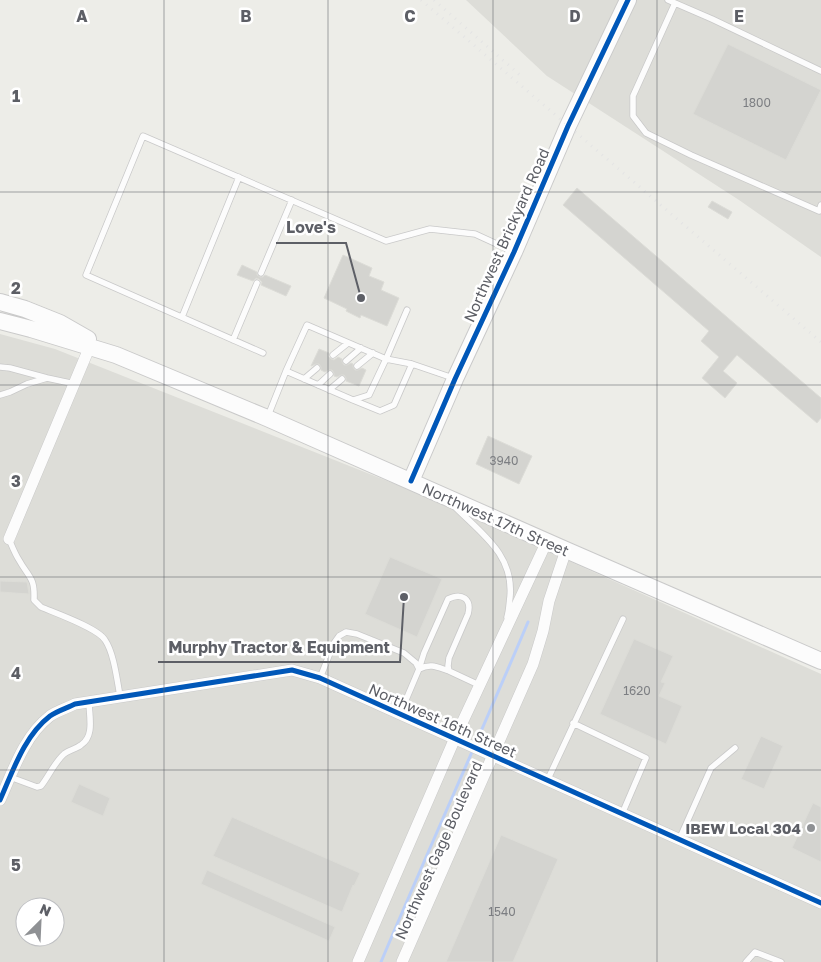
<svg xmlns="http://www.w3.org/2000/svg" width="821" height="962" viewBox="0 0 821 962" font-family="'Golos Text',sans-serif">
<style>
.industrial{fill:#ddddd8;fill-rule:evenodd}
.lines{fill:none;stroke-linecap:round;stroke-linejoin:round}
.stream{stroke:#bbcff8;stroke-width:3}
.building{fill:#d4d4d0;stroke:#dcdcd7}
.lane-casing{stroke:#c9c9c9;stroke-width:7}
.street-casing{stroke:#c9c9c9;stroke-width:12}
.secondary-casing{stroke:#cacaca;stroke-width:18}
.lane{stroke:#fcfcfc;stroke-width:5.5}
.street{stroke:#fcfcfc;stroke-width:11}
.secondary{stroke:#fcfcfc;stroke-width:16}
.rail{stroke:#e4e4e4;stroke-width:3;stroke-dasharray:1 6;stroke-linecap:butt}
.cycleway-casing{stroke:#fff;stroke-width:8}
.cycleway{stroke:#0057b8;stroke-width:5}
.grid{fill:none;stroke:#5d5f66;stroke-width:1;stroke-opacity:0.55}
.poi-dot{fill:#8f9194;stroke:#fff;stroke-width:2}
.labels{text-anchor:middle;dominant-baseline:central;stroke-width:5;stroke-linejoin:round;paint-order:stroke}
.number-label{font-size:12px;fill:#7c7e82}
.street-label{font-size:15px;fill:#5d5f66;stroke:#fff}
.poi-label{font-size:15px;font-weight:bold;fill:#5d5f66;stroke:#fff;text-anchor:end}
.grid-label{font-size:16px;text-anchor:middle;font-weight:bold;fill:#5d5f66;stroke:#fff;stroke-width:5;stroke-linejoin:round;paint-order:stroke}
.leader{fill:none;stroke:#5d5f66;stroke-width:2}
.callout-dot{fill:#5d5f66;stroke:#fff;stroke-width:2}
.callout-label{font-size:16px;text-anchor:middle;font-weight:bold;fill:#5d5f66;stroke:#fff;stroke-width:5;stroke-linejoin:round;paint-order:stroke}
</style>
<rect width="100%" height="100%" fill="#edede8"/>
<path class="industrial" d="M466,0H821V257L739,200L547,76Z
M0,334L55,349L415,492L821,674V962H0ZM25,907H55V937H25Z"/>
<g class="lines">
<path class="stream" d="M381,962C429,848 480,736 528,622"/>
</g>
<path class="building" d="M728,44L821,90L786,160L693,114Z
M577,188L821,398V418L817,423L737,355L723,371L737,383L725,398L702,378L719,357L701,341L709,331L563,205Z
M712,201L732,212L728,219L708,207Z
M343,255L372,268L369,276L384,282L381,290L399,298L387,326L361,315L360,318L346,311L347,309L324,298Z
M242,265L257,272V275L260,277H263L265,275L291,286L286,296L261,285L262,282L259,279L256,278L253,281L237,275Z
M319,349L329,353L328,356L331,359L334,360L338,357L342,359V362L344,365H347L351,363L353,364V367L355,370H358L362,368L366,370L359,386L346,381V378L344,375H341L337,377L334,376V373L332,370H329L325,372L321,370V367L319,364H316L311,366Z
M488,436L532,456L519,484L476,464Z
M390,557L442,579L417,637L365,614Z
M0,581L27,582L29,594L0,592Z
M634,639L673,656L661,682L665,683L659,696L682,706L666,744L600,714Z
M761,736L783,746L764,789L741,779Z
M79,784L110,798L103,816L71,802Z
M813,803L821,807V862L792,848Z
M232,817L360,873L354,886L353,885L342,912L213,856Z
M501,835L558,859L513,962H446Z
M207,870L335,927L329,941L201,884Z"/>
<g class="lines">
<g class="lane-casing">
<path id="lane" d="M668,0L712,19L821,71
M675,3L633,96V116L646,133L691,155L819,211L821,205
M261,273L292,200
M407,310L386,359L412,364L453,378
M182,317L239,177
M233,340L257,283
M263,353L86,275L143,136L386,241L430,229L475,234L512,251
M333,355L348,343
M346,361L361,348
M357,366L373,353
M0,367L10,368L47,378L75,384
M304,379L317,368
M318,385L330,374
M329,390L342,379
M0,395L10,392L27,384L47,378
M353,400L380,411L394,405L412,364
M268,416L286,371L307,325L386,359L369,395L353,400L286,371
M455,507C482,534 514,555 510,597C509,604 509,611 507,617
M9,539C12,546 15,554 19,560C29,578 35,577 34,600L41,607C55,613 98,628 105,640C114,653 117,680 120,696
M419,669L424,653L448,599C462,592 472,599 468,614L449,658L448,666L449,671L479,685
M419,669C431,663 437,667 449,671
M320,678L334,643L339,636L346,632L357,634L404,653L416,663L419,669L400,714
M573,723L646,758L622,814
M10,777L37,787L41,786C49,776 54,763 64,754C69,750 76,749 81,745C95,736 89,716 89,701
M547,781L623,619
M679,840L711,768L735,748
M746,962L755,952L781,962"/>
</g>
<g class="street-casing">
<path id="street" d="M9,539L90,346
M0,800C13,771 24,736 50,716C57,711 67,708 75,704L292,670L320,678L400,714L821,903
M358,962L455,738L547,541
M402,962L533,664L543,631L549,601L566,550"/>
</g>
<g class="secondary-casing">
<path id="secondary" d="M0,302L25,309L60,323L88,339
M0,321L31,329L116,355L267,418L566,550L821,661
M411,481L455,379L514,252L568,126L628,0"/>
</g>
<use href="#lane" class="lane"/>
<use href="#street" class="street"/>
<use href="#secondary" class="secondary"/>
<path class="rail" d="M421,0L821,342
M434,0L521,76"/>
<g class="cycleway-casing">
<path id="cycleway" d="M411,481L455,379L514,252L568,126L628,0
M0,800C13,771 24,736 50,716C57,711 67,708 75,704L292,670L320,678L400,714L821,903"/>
</g>
<use href="#cycleway" class="cycleway"/>
</g>
<path class="grid" d="M164,0V962M328,0V962M493,0V962M657,0V962M0,192H821M0,385H821M0,577H821M0,770H821"/>
<circle class="poi-dot" cx="811" cy="828" r="5"/>
<g class="labels">
<g class="number-label">
<text x="757" y="102">1800</text>
<text x="504" y="460">3940</text>
<text x="637" y="690">1620</text>
<text x="502" y="911">1540</text>
</g>
<g class="street-label">
<text transform="translate(506 235) rotate(-66)">Northwest Brickyard Road</text>
<text transform="translate(496 519) rotate(24)">Northwest 17th Street</text>
<text transform="translate(443 720) rotate(24)">Northwest 16th Street</text>
<text transform="translate(438 850) rotate(-66)">Northwest Gage Boulevard</text>
</g>
<g class="poi-label">
<text x="801" y="828">IBEW Local 304</text>
</g>
</g>
<g class="grid-label">
<text x="82" y="22">A</text>
<text x="246" y="22">B</text>
<text x="410" y="22">C</text>
<text x="575" y="22">D</text>
<text x="739" y="22">E</text>
<text x="16" y="102">1</text>
<text x="16" y="294">2</text>
<text x="16" y="487">3</text>
<text x="16" y="679">4</text>
<text x="16" y="871">5</text>
</g>
<path class="leader" d="M361 298L346 243H276M404 597L400 662H158"/>
<g class="callout-dot">
<circle cx="361" cy="298" r="5"/>
<circle cx="404" cy="597" r="5"/>
</g>
<g class="callout-label">
<text x="311" y="233">Love's</text>
<text x="279" y="653">Murphy Tractor &amp; Equipment</text>
</g>
<g transform="translate(40 922) rotate(24)"><circle r="24" fill="#ffffff" stroke="#bebfc2"/>
<path d="M0-4L9 19L0 12L-9 19Z" fill="#8f9194"/>
<text y="-8" font-size="14" font-weight="bold" text-anchor="middle" fill="#5d5f66">N</text>
</g>
</svg>
